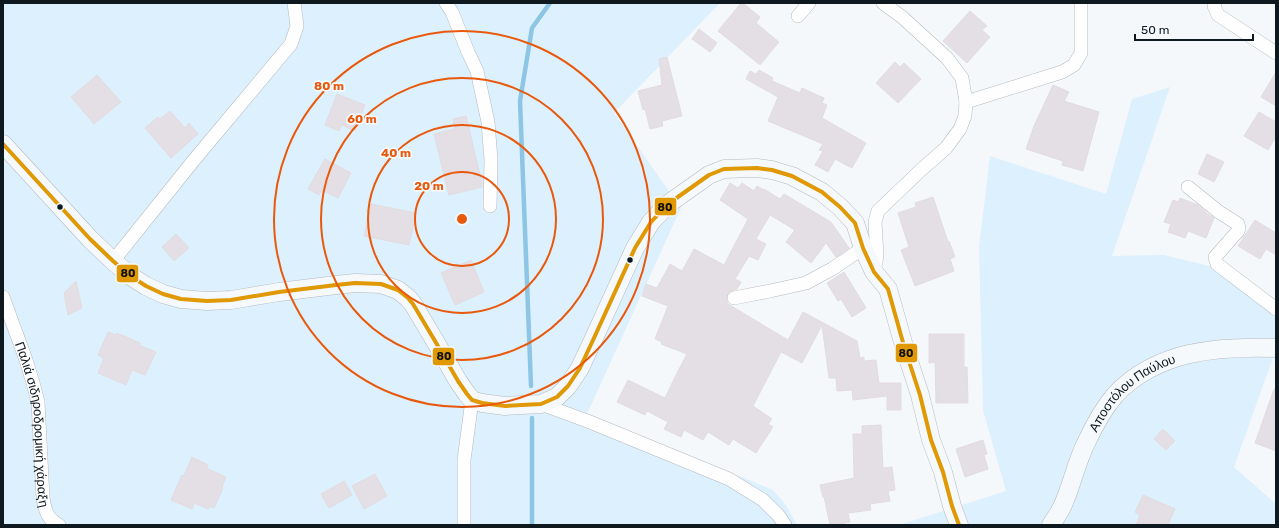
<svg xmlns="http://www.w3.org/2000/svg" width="1279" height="528" viewBox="0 0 1279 528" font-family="Rubik,sans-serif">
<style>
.green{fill:#ddf0fd}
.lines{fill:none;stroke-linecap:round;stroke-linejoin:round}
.stream{stroke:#8dc5e5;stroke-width:4.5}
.building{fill:#e4dfe4;stroke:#e2dce0}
.street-casing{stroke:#b4babf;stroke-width:14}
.secondary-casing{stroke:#b4babf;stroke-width:19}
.street{stroke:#fefefe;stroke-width:13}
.secondary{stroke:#f6f9fb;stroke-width:18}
.bus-1-casing{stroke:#f3f9fd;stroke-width:7}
.bus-1{stroke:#e09803;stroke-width:4}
.ring{fill:none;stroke:#e8590c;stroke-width:2}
.bus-dot{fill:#0d181f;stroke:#f3f9fd;stroke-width:1.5}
.labels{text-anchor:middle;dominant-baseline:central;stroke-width:3.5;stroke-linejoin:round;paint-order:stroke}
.street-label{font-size:13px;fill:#0d181f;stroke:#f3f9fd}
.centre{fill:#e8590c;stroke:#f3f9fd;stroke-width:2}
.ring-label{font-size:12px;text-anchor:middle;font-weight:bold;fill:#e8590c;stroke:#f3f9fd;stroke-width:3.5;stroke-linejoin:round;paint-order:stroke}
.line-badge{stroke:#f3f9fd;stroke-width:1.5}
.pale-badge-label{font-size:11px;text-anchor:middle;font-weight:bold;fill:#111}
</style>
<rect width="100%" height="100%" fill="#f5f8fb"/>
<path class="green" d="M3,3H720L614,113L681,208L587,414L773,490L786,505L797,525H3Z
M1170,87L1112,256L1164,255L1238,273L1276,300V358H1273L1234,467L1276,504V525H899L1006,491L983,410L979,247L990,156L1106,194L1132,99Z"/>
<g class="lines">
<path class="stream" d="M531,386L520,101L532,28L550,3
M532,418V525"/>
</g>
<path class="building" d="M741,3H743L760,17L756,23L779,42L760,65L718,31Z
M970,11L987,26L982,30L990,37L967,63L943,41Z
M699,29L717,43L710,52L692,39Z
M667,57L682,116L662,121L663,126L650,129L645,109L643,110L638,91L662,85L659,59Z
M895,62L900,67L904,63L921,79L898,103L876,83Z
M759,70L773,78L772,81L800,93L802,88L824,98L822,103L827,105L822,118L866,143L852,168L835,159L828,172L815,165L823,151L819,150L823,144L768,121L778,97L746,79L750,71L756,74Z
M1276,72V106L1261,97Z
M97,75L121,102L94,124L71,97Z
M1053,85L1069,92L1064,101L1099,112L1083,171L1062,165L1063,161L1026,149L1034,126Z
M337,94L365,105L355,131L341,125L339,131L325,125Z
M170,111L185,128L189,123L198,134L171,158L145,128L158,117L160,119Z
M1259,112L1276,122V137L1268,150L1244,136Z
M466,116L482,183V187L449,195L434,134L455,129L453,119Z
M1207,154L1224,162L1214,182L1198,174Z
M325,159L351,173L338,198L322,190L319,195L308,189Z
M730,183L738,188L742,183L754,191L757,186L764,190V189L780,199L784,194L831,222L849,248L836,257L826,243L811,263L786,242L795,230L770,215L756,239L766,244L758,260L749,256L735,279L741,282L737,289L729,292L727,295L726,299L728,304L788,340L803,312L857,341L860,358L864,357V361L876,360L879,383H901V410H887V396L853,400L852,390L837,391L836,378H829L822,325L802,363L781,352L753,406L772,419L768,424L773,427L756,453L733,439L729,445L708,432L703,440L684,430L681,437L664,429L668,422L647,411L645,415L617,402L628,380L665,398L676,375L687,354L661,344L662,342L655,339L668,306L642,296L646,284L657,288L670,264L682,271L694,249L724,265L748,219L720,200Z
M933,197L948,242L949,241L955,257L950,259L954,271L915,286L901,250L909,247L898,213L916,207L915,203Z
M1180,198L1198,205L1205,211V212L1214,218L1206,238L1188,231L1185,238L1168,232L1171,224L1164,222L1173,200L1178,202Z
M371,204L416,213L409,245L364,236Z
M1255,220L1276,233V255L1266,249L1260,259L1238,246Z
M176,234L189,248L174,261L162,247Z
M471,260L484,292L455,305L441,273Z
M844,272L866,308L852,317L841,299L838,301L827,283Z
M76,281L82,308L68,315L64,293Z
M108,332L116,335L117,333L140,343L139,345L156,352L145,375L132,370L126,385L98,373L104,358L98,355Z
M929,334H964V367H967L968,403H936L935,362L929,363Z
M1274,389H1276V451L1255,443Z
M881,425L883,468L892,467L895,490L888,491L890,501L870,504L871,510L848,513L850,522L836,525H830L824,497H823L820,485L854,478L853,434H862V426Z
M1163,429L1175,441L1166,450L1154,439Z
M983,440L987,454L984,455L988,469L965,477L956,449Z
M192,457L208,465L206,468L226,477L222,487L223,488L214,508L209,506L208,509L194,503L192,509L171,500L182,475L184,476Z
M375,474L387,496L364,509L352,486Z
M344,481L352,495L329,508L321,494Z
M1143,495L1175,509L1168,525H1136L1140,515L1135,512Z"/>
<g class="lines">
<g class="street-casing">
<g id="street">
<path d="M446,3L452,12L468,52L477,71L488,122L491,160L490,206"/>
<path d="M1215,3L1214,6L1218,15L1276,53"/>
<path d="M798,16L809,3"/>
<path d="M966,102L1062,72L1074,65L1081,53V3"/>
<path d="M1188,187L1219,212L1238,224L1239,228L1238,231L1215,257L1217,264L1276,309"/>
<path d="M113,261L194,160L291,44L297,26L294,3"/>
<path d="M874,272L877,256L875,222L878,211L922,169L946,148L960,129L965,116L966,102L962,78L947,58L902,17L883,3"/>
<path id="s1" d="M3,297L26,360L33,383L38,402L43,498C45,510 47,519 59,525"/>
<path d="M734,298L770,291L806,283L832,269L863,248"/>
<path d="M541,404L590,422L729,479L763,500L779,516L785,525"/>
<path d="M464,525V460L472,400"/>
</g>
</g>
<g class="secondary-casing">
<g id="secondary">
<path d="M3,144L90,239L113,261L132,277L146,286L163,294L181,299L207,301L231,300L279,292L336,285L355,283L381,284L398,290L408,298L413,304L435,341L458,381L467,394L472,400L482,403L505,406L541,404L557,397L568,386L580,368L594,338L635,248L651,222L668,204L709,175L724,169L757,168L772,170L792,176L822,192L840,207L855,223L863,248L874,272L888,289L904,346L920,395L931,440L943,472L952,506L959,525"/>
<path id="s2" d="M1051,525C1055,519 1059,513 1062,507C1072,486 1076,462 1087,441C1094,426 1104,408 1115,395C1157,350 1219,346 1276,348"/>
</g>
</g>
<use href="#street" class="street"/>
<use href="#secondary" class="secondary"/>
<g class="bus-1-casing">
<path id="bus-1" d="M3,144L90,239L113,261L132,277L146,286L163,294L181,299L207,301L231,300L279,292L336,285L355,283L381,284L398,290L408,298L413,304L435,341L458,381L467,394L472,400L482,403L505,406L541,404L557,397L568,386L580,368L594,338L635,248L651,222L668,204L709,175L724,169L757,168L772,170L792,176L822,192L840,207L855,223L863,248L874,272L888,289L904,346L920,395L931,440L943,472L952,506L959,525"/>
</g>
<use href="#bus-1" class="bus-1"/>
</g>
<g class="ring">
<circle cx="462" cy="219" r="47"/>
<circle cx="462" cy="219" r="94"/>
<circle cx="462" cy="219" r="141"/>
<circle cx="462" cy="219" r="188"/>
</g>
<g class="bus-dot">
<circle cx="60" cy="207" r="3.5"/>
<circle cx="630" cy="260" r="3.5"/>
</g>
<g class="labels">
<g class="street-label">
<text stroke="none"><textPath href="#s2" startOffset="160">Αποστόλου Παύλου</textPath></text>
<text stroke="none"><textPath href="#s1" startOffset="132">Παλιά σιδηροδρομική χάραξη</textPath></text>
</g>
</g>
<circle cx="462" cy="219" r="6" class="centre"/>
<g class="ring-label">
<text x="329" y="90">80 m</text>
<text x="362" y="123">60 m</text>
<text x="396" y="157">40 m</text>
<text x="429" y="190">20 m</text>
</g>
<g class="line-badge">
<rect x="654" y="197" width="23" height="19" rx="4" fill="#e09803"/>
<rect x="116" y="264" width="23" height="19" rx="4" fill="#e09803"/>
<rect x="895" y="343" width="23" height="20" rx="4" fill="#e09803"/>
<rect x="432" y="347" width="23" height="19" rx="4" fill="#e09803"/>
</g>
<g class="pale-badge-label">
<text x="665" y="211">80</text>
<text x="128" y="277">80</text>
<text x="906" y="357">80</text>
<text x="444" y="360">80</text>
</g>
<rect width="1279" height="528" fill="none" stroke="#0d181f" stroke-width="8"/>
<path d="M1135 34v6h118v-6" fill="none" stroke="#0d181f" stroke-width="2"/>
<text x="1141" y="34" font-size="12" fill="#0d181f" stroke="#f3f9fd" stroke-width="3" paint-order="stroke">50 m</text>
</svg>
